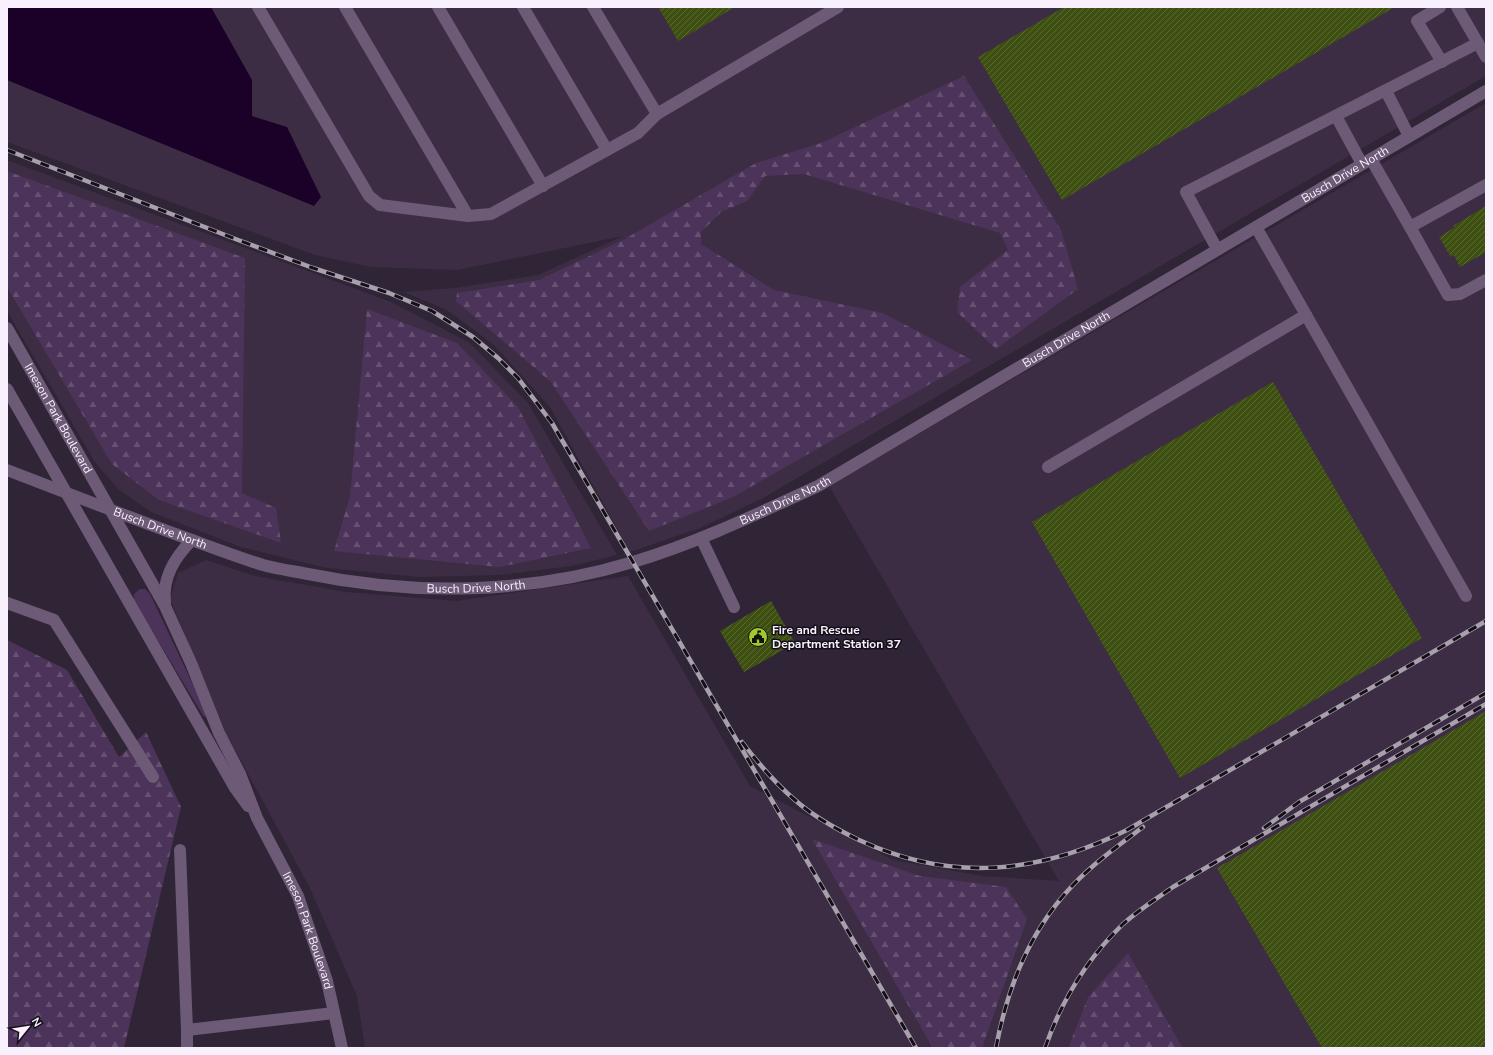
<svg xmlns="http://www.w3.org/2000/svg" width="1493" height="1055" viewBox="0 0 1493 1055" font-family="'Nunito Sans',sans-serif">
<style>
.built{fill:#3c2d44}
.grass{fill:#4c3359}
.forest{fill:url(#forest-firs)}
.water{fill:#1b0028}
.building{fill:url(#building-hatch)}
.lines{fill:none;stroke-linecap:round;stroke-linejoin:round}
.minor{stroke:#6c5a76;stroke-width:12}
.rail-casing{stroke:#a8a0ad;stroke-width:4.5}
.rail{stroke:#151018;stroke-width:3;stroke-dasharray:9;stroke-linecap:butt}
.labels{text-anchor:middle;dominant-baseline:central;stroke-width:3;stroke-linejoin:round;paint-order:stroke}
.street-label{font-size:12px;fill:#f8f1fd;stroke:#151018}
.poi-label{font-size:12px;font-weight:bold;fill:#f8f1fd;stroke:#151018;text-anchor:start}
</style>
<defs>
<pattern id="forest-firs" width="22" height="20" patternUnits="userSpaceOnUse"><rect width="22" height="20" fill="#4c3359"/><path d="M5 1l3.5 6h-7zM16 11l3.5 6h-7z" fill="#675172"/></pattern>
<pattern id="building-hatch" width="6" height="6" patternUnits="userSpaceOnUse"><rect width="6" height="6" fill="#3e4f12"/><path d="M-1 1l2-2M0 6l6-6M5 7l2-2" fill="none" stroke="#5b6935"/></pattern>
</defs>
<rect width="100%" height="100%" fill="#302536"/>
<path class="built" d="M7,7H1486V76L761,499L700,528L630,552L550,407L494,345L447,310L404,292L455,288L538,275L623,236L457,270L371,267L315,255L7,142Z
M1486,103V1048H1183L1128,954L1088,997L1068,1048H365L357,996L310,888L227,735L170,599L178,573L206,560L255,576L346,592L456,601L628,576L750,786L893,860L982,876L1059,881L829,486Z
M7,160L391,302L470,343L528,403L617,555L571,566L499,575L420,577L327,568L241,547L151,512L118,489L95,462L7,311Z"/>
<path class="grass" d="M140,589H145L150,594L158,611L205,710L206,715L204,717L134,601V594Z"/>
<path class="forest" d="M964,76L1061,230L1078,289L996,349L957,312L960,287L1008,250L1000,233L804,174L765,176L747,201L721,212L701,232V244L774,290L883,313L972,360L733,497L649,531L551,382L456,301L457,293L539,280L623,240L756,163L821,143Z
M7,171L245,258L242,493L276,508L281,543L159,500L112,464L7,287Z
M367,309L457,343L518,407L591,548L499,567L334,551L350,496Z
M7,640L67,670L119,757L146,732L181,807L124,1048H7Z
M812,839L920,876L1006,887L1027,919L982,1048H933Z
M1128,953L1183,1048H1068L1088,997Z"/>
<path class="water" d="M7,7H211L252,80V116L287,127L321,197L314,206L7,80Z"/>
<path class="building" d="M658,7H735L678,41Z
M1064,7H1395L1062,200L978,57Z
M1486,206V252L1460,267L1454,255L1451,257L1439,237L1455,227L1453,226Z
M1273,382L1422,638L1180,778L1032,522Z
M771,601L795,643L744,672L720,631Z
M1486,711V1048H1322L1217,868Z"/>
<g class="lines">
<g class="minor">
<path d="M258,7L369,196L380,205L468,216L491,214L638,133L657,114"/>
<path d="M345,7L468,216"/>
<path d="M438,7L543,186"/>
<path d="M523,7L607,150"/>
<path d="M593,7L657,114L838,7"/>
<path d="M1440,7L1417,21L1442,62"/>
<path d="M1457,7L1486,57"/>
<path d="M1386,91L1409,136"/>
<path d="M1336,116L1362,164"/>
<path d="M1371,159L1410,227L1486,185"/>
<path d="M1256,227L1466,596"/>
<path d="M1410,227L1448,295L1460,294L1486,280"/>
<path d="M1217,249L1186,192L1478,43"/>
<path id="s1" d="M7,328L165,606L191,663L219,733L240,774L257,818L298,896L327,981L342,1048"/>
<path d="M7,389L235,788L248,806"/>
<path d="M1048,467L1306,315"/>
<path id="s2" d="M7,470C64,492 121,514 178,535C206,545 234,556 263,565C277,569 293,571 308,574C415,596 528,594 633,562C697,543 757,514 818,486L1486,91"/>
<path d="M701,538L734,607"/>
<path d="M7,603L54,620L153,777"/>
<path d="M165,603C162,577 175,557 192,540"/>
<path d="M180,850L187,1030L334,1013"/>
<path d="M187,1030V1048"/>
</g>
<g class="rail-casing">
<path id="rail" d="M7,150L238,240L313,268L389,293L432,311L473,337L498,358L518,378L552,423L916,1048
M742,742C758,763 775,783 795,800C814,817 836,829 859,840C951,883 1038,874 1127,830L1486,621
M1264,828L1299,802L1486,693
M996,1048C1007,988 1030,930 1073,885C1094,863 1119,845 1143,827
M1045,1048C1061,1002 1087,959 1122,925C1137,911 1156,899 1173,887L1486,704"/>
</g>
<use href="#rail" class="rail"/>
</g>
<defs>
<g id="civic-disc" transform="scale(1)"><circle r="9.5" fill="#a0c92b" stroke="#151018"/><path d="M-.6-6.5H3V-4.5H.6V-3L4-1V1h2V6H-6V1h2V-1L-.6-3ZM-1.2 2.5V6h2.4V2.5Z" fill="#111"/></g>
</defs>
<g fill-rule="evenodd">
<use href="#civic-disc" x="758" y="637"/>
</g>
<g class="labels">
<g class="street-label">
<text stroke="none"><textPath href="#s2" startOffset="1460">Busch Drive North</textPath></text>
<text stroke="none"><textPath href="#s2" startOffset="1136">Busch Drive North</textPath></text>
<text stroke="none"><textPath href="#s1" startOffset="104">Imeson Park Boulevard</textPath></text>
<text stroke="none"><textPath href="#s2" startOffset="812">Busch Drive North</textPath></text>
<text stroke="none"><textPath href="#s2" startOffset="164">Busch Drive North</textPath></text>
<text stroke="none"><textPath href="#s2" startOffset="488">Busch Drive North</textPath></text>
<text stroke="none"><textPath href="#s1" startOffset="675">Imeson Park Boulevard</textPath></text>
</g>
<g class="poi-label">
<text x="772" y="630">Fire and Rescue<tspan x="772" dy="14">Department Station 37</tspan></text>
</g>
</g>
<rect width="1493" height="1055" fill="none" stroke="#f8f1fd" stroke-width="16"/>
<g transform="translate(28 1027) rotate(60)" stroke="#151018" stroke-width="3" paint-order="stroke">
<path d="M0-3L7 15L0 10L-7 15Z" fill="#f8f1fd"/>
<text y="-6" font-size="11" font-weight="bold" text-anchor="middle" fill="#f8f1fd">N</text>
</g>
</svg>
